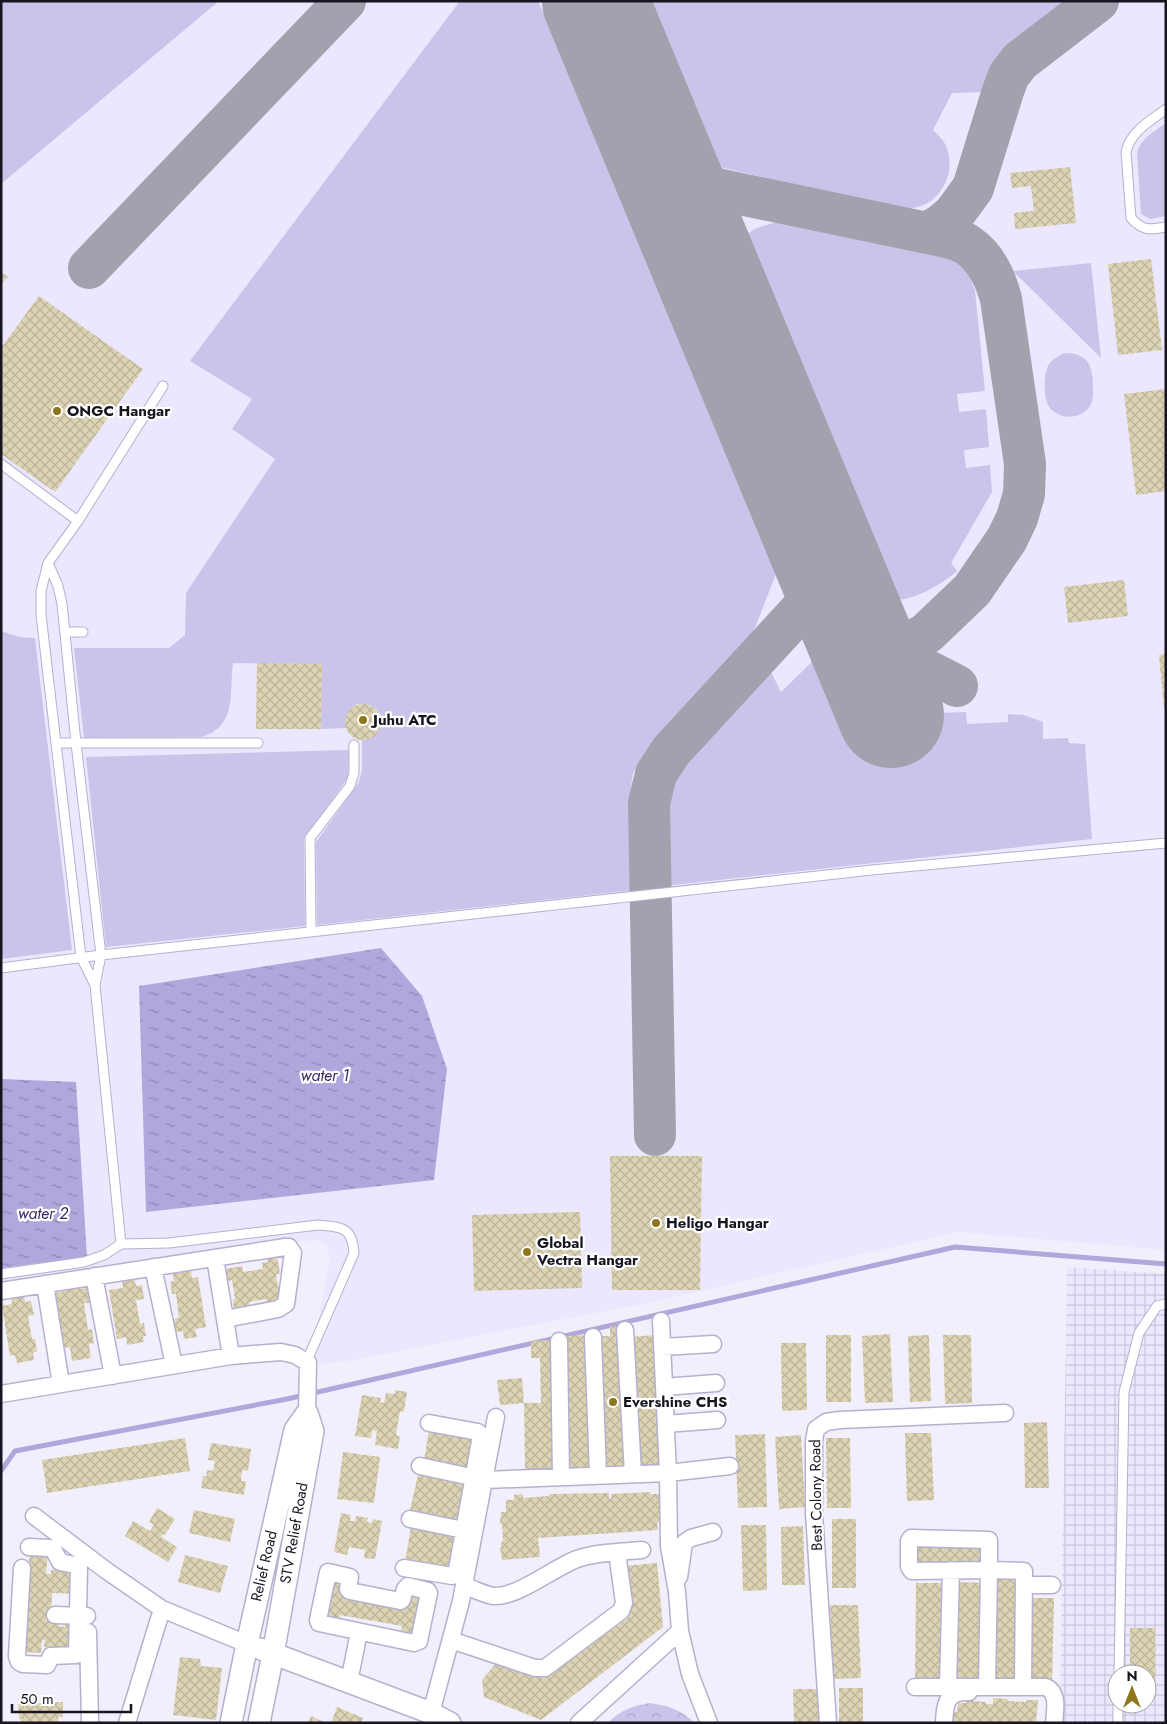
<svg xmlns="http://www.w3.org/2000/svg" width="1167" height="1724" viewBox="0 0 1167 1724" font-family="Jost,sans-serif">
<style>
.built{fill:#ebe7fe}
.industrial{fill:url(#industrial-grid);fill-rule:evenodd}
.grass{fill:#cbc4ea}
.forest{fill:url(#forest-crowns)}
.water{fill:url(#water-ripples)}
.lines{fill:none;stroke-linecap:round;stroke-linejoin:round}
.stream{stroke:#b1a7dc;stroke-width:5}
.taxiway{stroke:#a4a1ae;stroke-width:42}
.runway{stroke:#a4a1ae;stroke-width:106}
.building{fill:url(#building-cross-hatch)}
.service-casing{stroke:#b5b0ce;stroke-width:11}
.minor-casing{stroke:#b5b0ce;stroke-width:19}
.tertiary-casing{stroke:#b5b0ce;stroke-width:24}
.service{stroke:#fff;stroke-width:9}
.minor{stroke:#fff;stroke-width:16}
.tertiary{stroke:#fff;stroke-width:21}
.poi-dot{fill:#8e761b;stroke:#fff;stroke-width:2}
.labels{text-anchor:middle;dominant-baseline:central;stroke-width:4.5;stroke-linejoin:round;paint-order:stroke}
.poi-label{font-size:15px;font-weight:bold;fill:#181520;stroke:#fff;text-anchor:start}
.street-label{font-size:15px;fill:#181520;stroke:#fff}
.water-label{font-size:16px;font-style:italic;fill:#3b2868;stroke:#fff}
</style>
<defs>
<pattern id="industrial-grid" width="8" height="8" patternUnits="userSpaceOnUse" patternTransform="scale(1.25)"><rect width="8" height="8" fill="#ebe7fe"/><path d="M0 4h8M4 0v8" fill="none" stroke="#c9c5d9"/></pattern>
<pattern id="forest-crowns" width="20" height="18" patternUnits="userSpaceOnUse" patternTransform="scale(1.25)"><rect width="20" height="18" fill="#cbc4ea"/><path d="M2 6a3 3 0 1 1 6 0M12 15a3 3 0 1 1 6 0" fill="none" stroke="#aea8c8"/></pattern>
<pattern id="water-ripples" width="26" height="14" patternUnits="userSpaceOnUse" patternTransform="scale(1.25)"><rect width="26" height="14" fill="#b1a7dc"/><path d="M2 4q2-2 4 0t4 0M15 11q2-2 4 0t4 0" fill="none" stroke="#8f87b2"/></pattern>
<pattern id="building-cross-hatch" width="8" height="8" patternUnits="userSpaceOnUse" patternTransform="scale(1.25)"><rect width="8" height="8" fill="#dcd3b3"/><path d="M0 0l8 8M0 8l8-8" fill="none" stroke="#bcb49a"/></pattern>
</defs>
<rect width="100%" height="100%" fill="#f2effc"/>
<path class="built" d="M1,1H1166V1250L959,1232L647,1303L348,1361L310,1365L330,1259L327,1245L315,1240L1,1285Z"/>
<path class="industrial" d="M1067,1267L1166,1274V1723H1060ZM1117,1674H1147V1704H1117Z"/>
<path class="grass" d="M1,1H219L1,184Z
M460,1H538L769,526L774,541L778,557L776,574L751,638L646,753L633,773L631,786L634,890L317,925L316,842L359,782L362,770V740C392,736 386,700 357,704C347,710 344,717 346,728L321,729L322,664L233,663C229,692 238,727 201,737L84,738L74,648H169L185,635L186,593L275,459L232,429L252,399L190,361Z
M631,1H1070L1004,53L985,92L952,93L933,130C937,134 941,138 944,142C955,161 949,187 932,200C923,207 913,208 902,210L720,167C704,154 693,140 682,122Z
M1166,123V216L1150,219L1141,214L1137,153C1140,139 1155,131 1166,123Z
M786,220L950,257L961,262L968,271L975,291L985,391L957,394L959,412L986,409L989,447L964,450L966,468L990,465L992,492L951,563L957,571C940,586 898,612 878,593L802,393L808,381L799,358L781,350L742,259C742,254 740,248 741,243C746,227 772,224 786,220Z
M1091,263L1101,358L1013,271Z
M1064,353C1089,353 1093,366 1093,388C1093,394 1093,401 1090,406C1081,420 1060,420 1050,408C1043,399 1043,374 1049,364C1053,358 1059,356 1064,353Z
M1,631L19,637L35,638L72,950L1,959Z
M824,650L862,742L923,717L938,713L966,712L967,724L1008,722V714L1024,715L1043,722V739L1068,738L1069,743L1085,744L1092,839L656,887L657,816L659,789L675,757L766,662L781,692Z
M349,750L348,778L304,839L305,926L106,947L86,757Z"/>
<path class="forest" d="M649,1703C668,1705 681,1710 695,1723H608C620,1710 633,1706 649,1703Z"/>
<path class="water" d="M381,948L422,996L447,1069L434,1180L146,1212L139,986Z
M1,1079L76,1082L87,1257L1,1268Z"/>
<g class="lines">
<path class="stream" d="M1,1471L15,1451L287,1399L955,1247L1166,1264"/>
<path class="taxiway" d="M660,158L674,173L691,183L726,191L927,233L941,225L954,214L973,188L1003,91L1009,75L1020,61L1098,1
M698,248C703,226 711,209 726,191
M89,268L345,1
M871,666L927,633L972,590L1007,539L1017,518L1024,494L1025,464L1001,299C996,280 986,258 969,246C957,237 941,236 927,233
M871,666L903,664L922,668L957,686
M655,1135L649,803L656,774L671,751L833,575"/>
<path class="runway" d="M595,1L891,715"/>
</g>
<path class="building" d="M1070,167L1076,223L1015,229L1014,213L1034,211L1031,186L1012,188L1010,173Z
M1151,259L1162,350L1118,355L1108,264Z
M1,272L8,277L1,285Z
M39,296L143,369L55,492L1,454V348Z
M1166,389V491L1136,495L1124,394Z
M1124,580L1128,616L1068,623L1064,587Z
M1166,654V708H1164L1159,655Z
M257,663L322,664L321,729H256Z
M345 722a18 18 0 1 1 36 0a18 18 0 1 1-36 0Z
M610,1156H702L700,1290H612Z
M580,1212L582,1288L474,1291L472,1215Z
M277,1256L280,1274H276L278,1287L281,1286L283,1303L267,1306L266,1299L249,1302L250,1305L234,1308L233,1300L235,1299L232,1280L228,1281L226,1269L242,1266L243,1272L263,1269L262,1263L268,1262L267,1257Z
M191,1271L192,1278L198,1277L206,1327L195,1329L197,1337L184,1339L183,1331L176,1332L174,1319L179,1318L176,1294H172L170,1282L174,1281L173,1274Z
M134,1278L136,1286L142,1285L144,1299L136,1300L140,1324L144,1323L146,1336H143L144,1342L127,1345L126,1337L117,1339L109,1290L123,1288L122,1280Z
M79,1280L80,1289L87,1288L90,1303H84L88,1330L92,1329L94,1343L89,1344L91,1358L72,1361L70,1347L63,1348L55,1293L66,1291L65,1282Z
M24,1294L25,1302L31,1301L34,1315L28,1316L32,1339H35L37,1352H33L34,1360L17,1363L15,1355L10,1356L2,1306L12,1304L11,1296Z
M610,1326H622L629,1469H603L597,1336H610Z
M890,1334L893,1402L865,1403L862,1336Z
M589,1335L596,1468L570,1470L564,1336Z
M655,1335L662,1469L636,1470L630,1337Z
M826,1335H851V1402H826Z
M929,1335L931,1401L910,1402L908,1336Z
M943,1335H971L972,1403L945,1404Z
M555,1340L558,1473L525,1474L524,1403L500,1405L497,1380L522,1378L524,1403H541L540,1358H531V1341Z
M781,1343H806L807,1410L782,1411Z
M395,1390L407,1392L404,1412L400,1411L396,1435L400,1436L398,1449L375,1445L377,1431L372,1430L371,1438L355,1436L362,1395L381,1398L380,1402L384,1403L386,1393L395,1394Z
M1047,1422L1049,1488H1025L1024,1423Z
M429,1430L478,1439L473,1469L424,1461Z
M905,1433H931L934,1500L907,1501Z
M765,1434L767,1507L738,1508L735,1435Z
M801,1435L805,1507L779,1509L775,1437Z
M185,1438L190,1471L47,1493L42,1460Z
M826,1438H850L851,1508H827Z
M211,1443L251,1449L248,1471L242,1470L241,1481H246L244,1495L201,1488L203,1476L206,1477L207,1470L213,1471L215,1461L208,1460Z
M343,1452L380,1457L374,1503L337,1499Z
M418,1475L469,1486L462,1521L410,1510Z
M650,1492V1494H660L665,1521L657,1522L658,1530L538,1538L540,1557L502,1560L500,1547H501V1542L503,1541L502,1524H500V1518H501V1512H506V1500H514V1495L523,1494V1498L549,1496V1494L609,1493V1499H611V1494Z
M157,1508L175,1519L165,1535L163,1534L161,1537L177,1547L168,1562L125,1536L133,1521L150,1531L154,1525L149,1522Z
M194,1510L235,1519L230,1542L189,1533Z
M341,1513L351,1515L350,1521H355L356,1516L368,1518L367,1522L372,1523L373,1519L382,1521L375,1559L364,1558L365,1550L349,1547L347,1555L334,1552Z
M832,1519H856V1588H832Z
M741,1525H766L767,1590L743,1591Z
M411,1526L461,1534L455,1570L405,1563Z
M803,1526L805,1585H782L781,1527Z
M916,1539L984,1541L983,1568L915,1566Z
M30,1549L48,1550L46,1574H51V1570H76L78,1594L52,1593L51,1624H59L58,1626L65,1627V1623H75L74,1648L44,1647L45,1640H42L41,1653L23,1652Z
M185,1555L228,1566L220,1593L178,1582Z
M657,1563L663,1627L541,1720L484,1697L482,1680L498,1661L543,1678L628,1618L623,1566Z
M992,1575H1020L1018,1679H990Z
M329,1576L348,1579L345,1593L404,1604L407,1589L425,1593L416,1640L400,1637L402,1626L340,1615L339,1622L321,1619Z
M955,1582L985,1583L983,1682H953Z
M916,1583H947L946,1680H915Z
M1028,1598H1054L1052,1686L1026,1685Z
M830,1605H858L861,1678L833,1679Z
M1130,1628H1155V1689H1147V1674H1130Z
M180,1657L200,1659L201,1666L222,1668L216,1720L173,1715Z
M839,1688H863V1723H839Z
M793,1689H818V1723H794Z
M966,1697H974V1701L986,1702V1704H993V1698L1008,1699V1701L1026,1702V1700H1038L1036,1723H951V1712H957L958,1703H966Z
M18,1700H36V1703L63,1702V1717H58V1723H21V1719H19Z
M337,1707L363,1718L361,1723H331Z
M311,1716L326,1723H308Z"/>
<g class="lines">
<g class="service-casing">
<path id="service" d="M1166,109C1149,122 1131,131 1126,152L1131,218C1143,231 1149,230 1166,227
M1,464L78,521L48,563L41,591V615L81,957L95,985
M78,521L163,386
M48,563L58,586L62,604L76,743L101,955L95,985L121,1244L169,1243L318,1225C341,1227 352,1226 354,1253L309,1356L308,1363
M65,632H83
M56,743H258
M311,932L310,838L350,786L354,773V745
M1,968L101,955L872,870L1166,843
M1,1274L84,1262L104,1255L121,1244
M1119,1674L1124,1392L1139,1333L1157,1306L1166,1304
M1118,1723V1704"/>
</g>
<g class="minor-casing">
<path id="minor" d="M215,1258L231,1356
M153,1267L174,1365
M94,1276L113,1376
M45,1284L61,1384
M1,1291L285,1247H289L293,1253L286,1304L278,1309L225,1319
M625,1330L633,1474
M593,1337L598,1475
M559,1341L561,1477
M662,1347L713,1344
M664,1387L716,1383
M1,1394L231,1356L254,1354L281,1352L295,1355L308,1363L307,1413
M666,1424L717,1420
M420,1466L485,1480L668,1473L730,1466
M34,1516L107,1571L162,1609L247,1644
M410,1519L473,1532
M911,1538L989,1540V1570L912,1571L909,1567V1541Z
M22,1568L17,1656L19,1662L23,1664L47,1665L51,1656L76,1655L77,1652L79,1568L75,1565L60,1562L53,1549L50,1548L29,1547
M404,1568L452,1576L456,1575L481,1436L478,1432L429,1423
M328,1572L350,1577L348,1589L350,1591L400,1601L402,1600L405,1589L408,1586L428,1591L429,1593L419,1641L414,1643L319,1623L318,1620Z
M679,1577L684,1543L691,1538L713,1532
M1024,1585H1052
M464,1586C474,1589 483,1594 493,1596C517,1598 553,1568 577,1559C598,1552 620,1552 642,1550
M55,1615L87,1616
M680,1631L690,1674L709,1723
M88,1632L90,1723
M451,1640L535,1668H545L621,1611L624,1603L617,1552
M349,1682L359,1632
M915,1687H1046C1059,1693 1055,1711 1054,1723
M948,1687L951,1570
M987,1687L989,1570L1024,1571L1023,1687
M431,1713L461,1601L496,1417
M127,1723L162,1609
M579,1723L680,1631L677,1592L669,1546L668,1473L661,1321
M828,1723L814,1514V1441L816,1429L826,1422L840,1420L1005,1413
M944,1723C945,1704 946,1691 969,1692"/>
</g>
<g class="tertiary-casing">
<path id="tertiary" d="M261,1649L431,1713L450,1723
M231,1723L247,1644L295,1430L307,1413
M259,1723L273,1654L313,1431L307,1413"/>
</g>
<use href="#service" class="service"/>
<use href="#minor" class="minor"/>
<use href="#tertiary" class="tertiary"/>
</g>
<g class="poi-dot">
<circle cx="57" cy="411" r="5"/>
<circle cx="363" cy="720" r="5"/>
<circle cx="656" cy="1223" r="5"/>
<circle cx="527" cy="1252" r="5"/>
<circle cx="613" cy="1402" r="5"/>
</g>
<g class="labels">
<g class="poi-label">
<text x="67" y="411">ONGC Hangar</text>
<text x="373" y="720">Juhu ATC</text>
<text x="666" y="1223">Heligo Hangar</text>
<text x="537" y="1243">Global<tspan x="537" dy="17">Vectra Hangar</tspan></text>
<text x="623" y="1402">Evershine CHS</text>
</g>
<g class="street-label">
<text transform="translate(816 1495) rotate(-91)">Best Colony Road</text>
<text transform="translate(294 1533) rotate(-80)">STV Relief Road</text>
<text transform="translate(264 1566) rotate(-77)">Relief Road</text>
</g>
<g class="water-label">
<text x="325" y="1075">water 1</text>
<text x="43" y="1213">water 2</text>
</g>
</g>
<rect width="1167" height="1724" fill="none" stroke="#181520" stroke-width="5"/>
<g transform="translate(1132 1689)"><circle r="24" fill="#ffffff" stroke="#a3a1a6"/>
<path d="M0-4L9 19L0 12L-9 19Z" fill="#8e761b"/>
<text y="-8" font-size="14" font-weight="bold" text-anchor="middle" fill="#181520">N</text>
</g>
<path d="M12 1704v8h119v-8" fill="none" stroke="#181520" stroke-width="2.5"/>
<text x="20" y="1704" font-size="15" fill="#181520" stroke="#ffffff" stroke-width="4" paint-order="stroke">50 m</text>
</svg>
